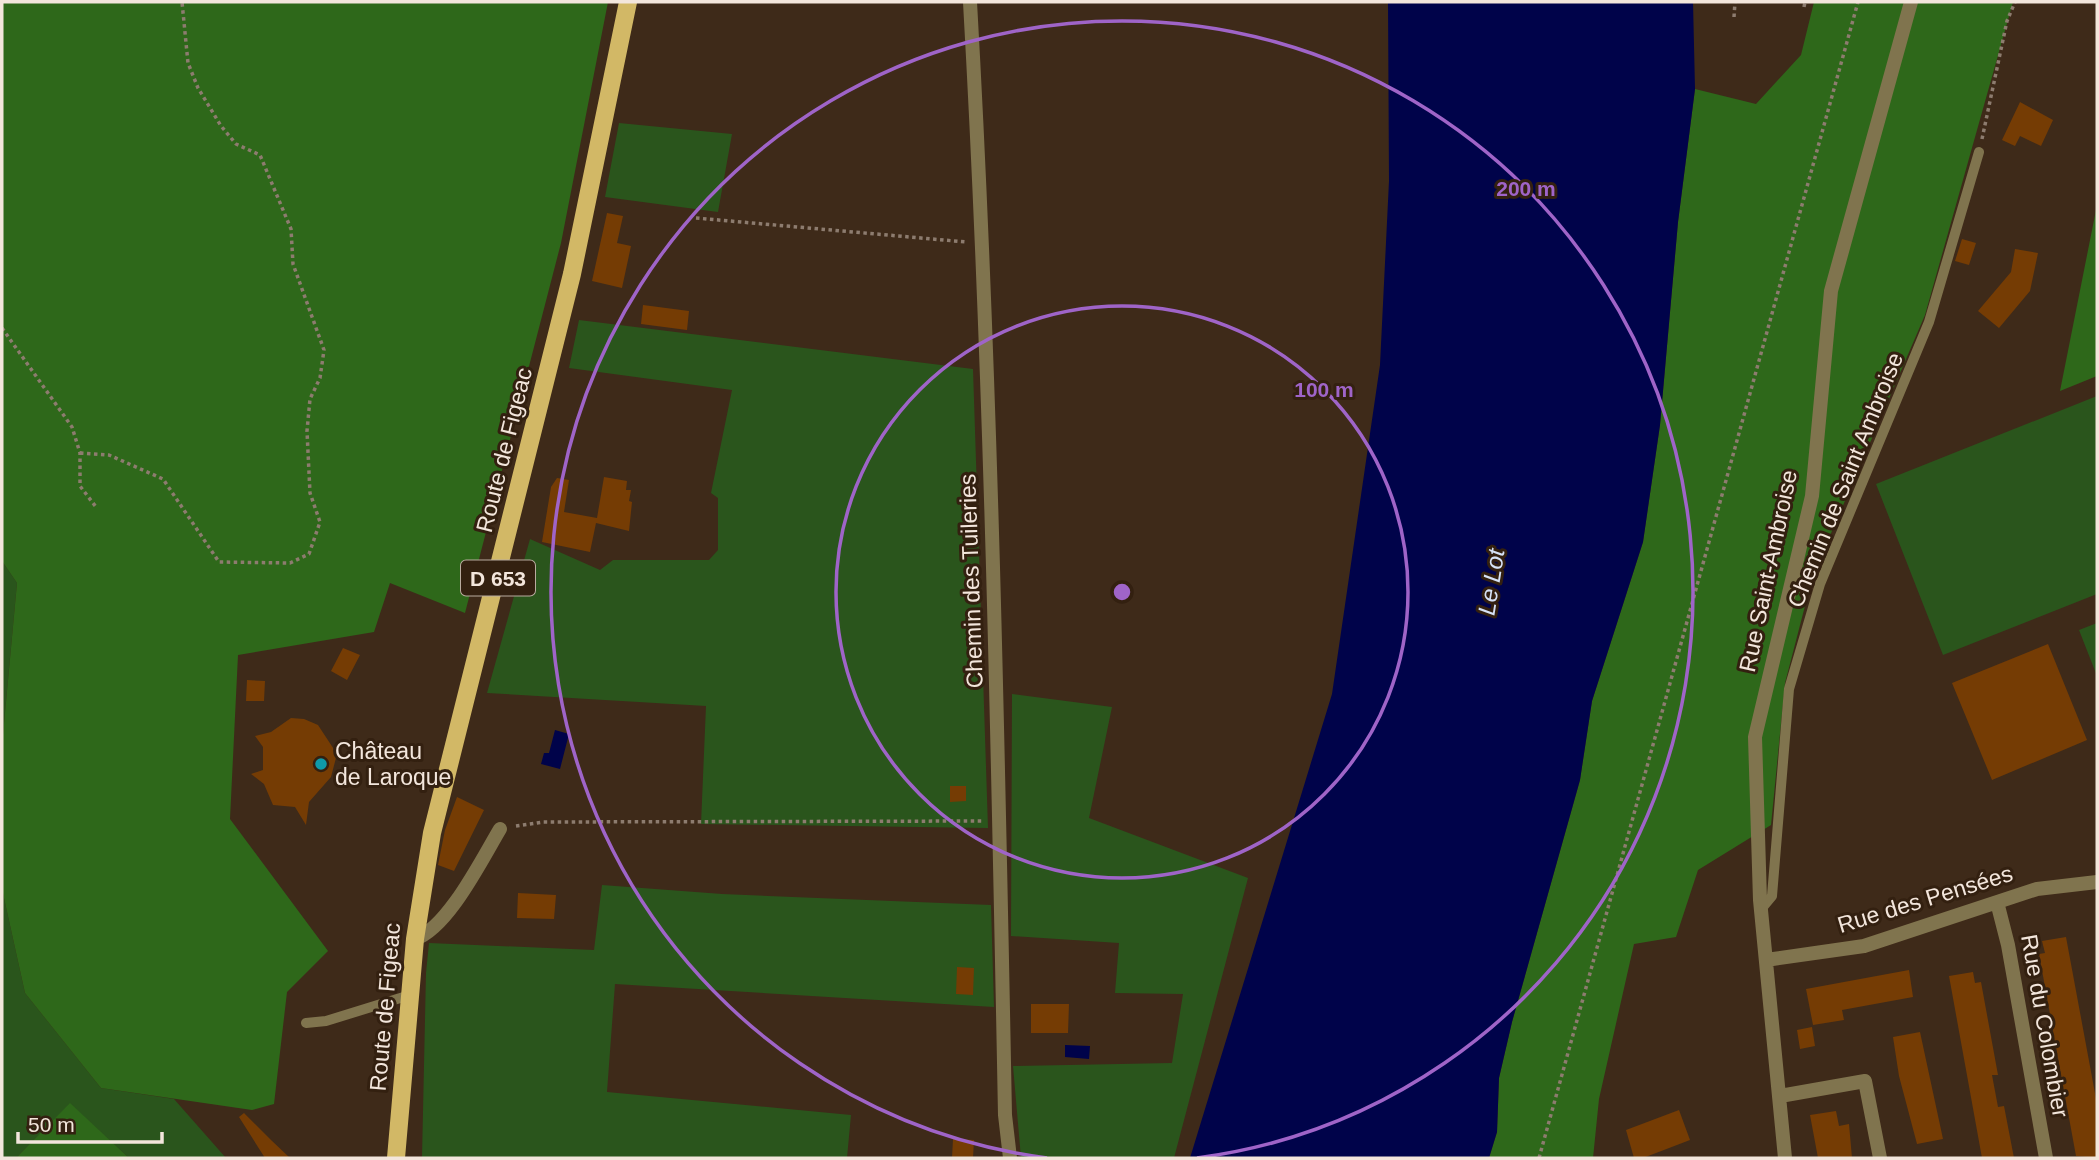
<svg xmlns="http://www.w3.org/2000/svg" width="2099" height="1160" viewBox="0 0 2099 1160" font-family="Arial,sans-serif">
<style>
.green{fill:#2a551c}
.forest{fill:#2e681a}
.water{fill:#00034a}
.building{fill:#753c04}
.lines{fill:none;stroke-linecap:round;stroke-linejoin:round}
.path{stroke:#8d7c6f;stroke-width:3.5;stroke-dasharray:3.5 3.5;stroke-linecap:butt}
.service{stroke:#80744e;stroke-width:10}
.minor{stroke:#80744e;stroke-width:14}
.primary{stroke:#d2b866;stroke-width:18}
.ring{fill:none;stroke:#9f64c8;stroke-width:3.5}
.culture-dot{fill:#0f9aa8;stroke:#332010;stroke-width:2.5}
.labels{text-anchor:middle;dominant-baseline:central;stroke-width:6;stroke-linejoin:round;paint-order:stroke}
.shield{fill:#332010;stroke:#b9ab9f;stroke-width:2}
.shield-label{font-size:21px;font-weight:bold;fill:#f3e6dc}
.street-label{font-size:23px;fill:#f3e6dc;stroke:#332010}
.poi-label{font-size:23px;fill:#f3e6dc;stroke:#332010;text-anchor:start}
.water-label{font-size:24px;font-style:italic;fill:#d6e2f7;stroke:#332010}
.centre{fill:#9f64c8;stroke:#332010;stroke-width:3.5}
.ring-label{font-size:21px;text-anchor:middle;font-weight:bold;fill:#9f64c8;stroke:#332010;stroke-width:6;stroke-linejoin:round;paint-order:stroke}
</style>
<rect width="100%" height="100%" fill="#3e2a19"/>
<path class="green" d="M619,123L732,134L718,212L605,197Z
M579,320L973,369L988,828L701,824L706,706L487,693L530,539L600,570L613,560H709L718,550V498L711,493L732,390L569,368Z
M2097,396V594L1943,655L1876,484Z
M2,561L17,583L2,745Z
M2097,623V676L2079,630Z
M1012,694L1112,707L1089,818L1248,878L1174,1158H1021L1013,1066L1172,1063L1183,994L1115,993L1119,943L1011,936Z
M602,885L722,894L991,905L994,1007L615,984L607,1092L851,1115L847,1158H422L426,973L429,943L594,950Z
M2,889L25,993L101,1088L174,1099L226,1158H129L70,1104L16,1158H2Z"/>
<path class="forest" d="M2,2H608L561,243L465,613L390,583L374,632L238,655L230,819L328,951L287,992L274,1104L252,1110L101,1088L25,993L2,889V745L17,583L2,561Z
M1814,2H2013L1925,315L1813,575L1785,683L1771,825L1698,870L1676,937L1634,944L1599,1099L1593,1158H1489L1497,1132L1499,1078L1512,1022L1580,780L1592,701L1643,542L1660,425L1678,222L1695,89L1756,104L1801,55Z
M2097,205V376L2060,391Z
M70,1103L129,1158H16Z"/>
<path class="water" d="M1388,2H1693L1695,89L1678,222L1660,425L1643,542L1592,701L1580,780L1512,1022L1499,1078L1497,1132L1489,1158H1190L1332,694L1380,365L1389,181Z
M555,730L569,734L560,769L541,764L544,753H549Z
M1065,1045L1090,1046L1089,1059L1065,1057Z"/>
<path class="building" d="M2020,102L2053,120L2041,146L2020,136L2015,146L2002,140Z
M607,213L623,216L617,243L631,246L622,288L592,281Z
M1962,239L1976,243L1969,265L1955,261Z
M2015,249L2038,253L2030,291L1999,328L1978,311L2011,272Z
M643,305L689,311L687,330L641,324Z
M604,477L627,481L626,490H631L629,501L632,502L629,531L596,523L590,552L542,542L551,487L557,478L569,480L564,512L597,518Z
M2048,644L2087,740L1992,780L1952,683Z
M343,648L360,655L347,680L331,671Z
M247,680L265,681L264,701H246Z
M291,718L304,719L318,725L337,754L331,777L309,802L306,825L295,807L273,805L264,784L251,774L263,770V747L255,736L271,732Z
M950,786H966V801L950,802Z
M457,797L484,810L454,871L438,865L445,830Z
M518,893L556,895L554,919L517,918Z
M2066,937L2097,1104V1158L2076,1156L2039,954L2045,953L2042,941Z
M957,967L974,968L973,995L956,994Z
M1909,970L1913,997L1842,1010L1844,1020L1813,1025L1806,989Z
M1973,972L1975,983L1981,982L1998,1075H1992L1998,1107L2004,1106L2014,1158H1982L1949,976Z
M1031,1004H1069L1068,1033H1031Z
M1812,1027L1815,1046L1800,1049L1797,1030Z
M1920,1032L1943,1139L1917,1144L1899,1076L1893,1037Z
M1679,1110L1690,1140L1643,1158H1634L1626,1130Z
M1836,1111L1839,1126L1849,1124L1852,1158H1818L1810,1115Z
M244,1113L271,1140L290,1158H265L239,1117Z
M953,1139L974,1140L973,1158H952Z"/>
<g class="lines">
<path class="path" d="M1804,7L1805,2
M1734,17L1735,2
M1982,139L2007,21L2015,2
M696,218L966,242
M2,328L72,427L80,453V486L96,507
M80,453L109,455L163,479L219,562L290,563L309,554L320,522L310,493L307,431L310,399L320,378L324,350L293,264L291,229L260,155L236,144L221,126L198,88L188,63L182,2
M516,826L543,822L984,821
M1539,1158L1858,2"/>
<path class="service" d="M1762,908L1772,896L1789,689L1820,584L1929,322L1979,152
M306,1023L326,1021L410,995"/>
<path class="minor" d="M970,2C991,373 998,744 1005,1115L1010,1158
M1997,902L2008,945L2046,1158
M415,939C448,928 482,859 500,829
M1766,960L1864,946L2037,889L2097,882
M1780,1096L1865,1081L1880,1158
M1785,1158L1760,900L1755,737L1812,496L1831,291L1911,2"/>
<path class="primary" d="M396,1158L415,939L432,833L572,274L628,2"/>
</g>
<g class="ring">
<circle cx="1122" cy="592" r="286"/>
<path d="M1047 1158A571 571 0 1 1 1197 1158"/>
</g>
<circle class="culture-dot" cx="321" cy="764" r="7"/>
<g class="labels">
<rect class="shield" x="461" y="560.5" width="74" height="35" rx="5"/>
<g class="shield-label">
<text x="498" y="578">D 653</text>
</g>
<g class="street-label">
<text transform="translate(504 450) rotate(-76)">Route de Figeac</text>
<text transform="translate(1845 480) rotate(-68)">Chemin de Saint Ambroise</text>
<text transform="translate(1768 571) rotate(-78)">Rue Saint-Ambroise</text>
<text transform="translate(971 581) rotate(-92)">Chemin des Tuileries</text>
<text transform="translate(1925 899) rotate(-17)">Rue des Pensées</text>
<text transform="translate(385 1007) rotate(-85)">Route de Figeac</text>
<text transform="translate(2045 1026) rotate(80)">Rue du Colombier</text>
</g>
<g class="poi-label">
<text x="335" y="751">Château<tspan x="335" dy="26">de Laroque</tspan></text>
</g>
<g class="water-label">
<text transform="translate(1491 582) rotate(-81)">Le Lot</text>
</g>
</g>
<circle cx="1122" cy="592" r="10" class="centre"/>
<g class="ring-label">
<text x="1526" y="196">200 m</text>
<text x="1324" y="397">100 m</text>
</g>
<rect width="2099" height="1160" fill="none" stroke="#f3e6dc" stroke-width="7"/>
<path d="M18 1132v10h144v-10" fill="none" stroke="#f3e6dc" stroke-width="3.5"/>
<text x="28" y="1132" font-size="21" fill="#f3e6dc" stroke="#332010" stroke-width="5" paint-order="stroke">50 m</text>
</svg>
